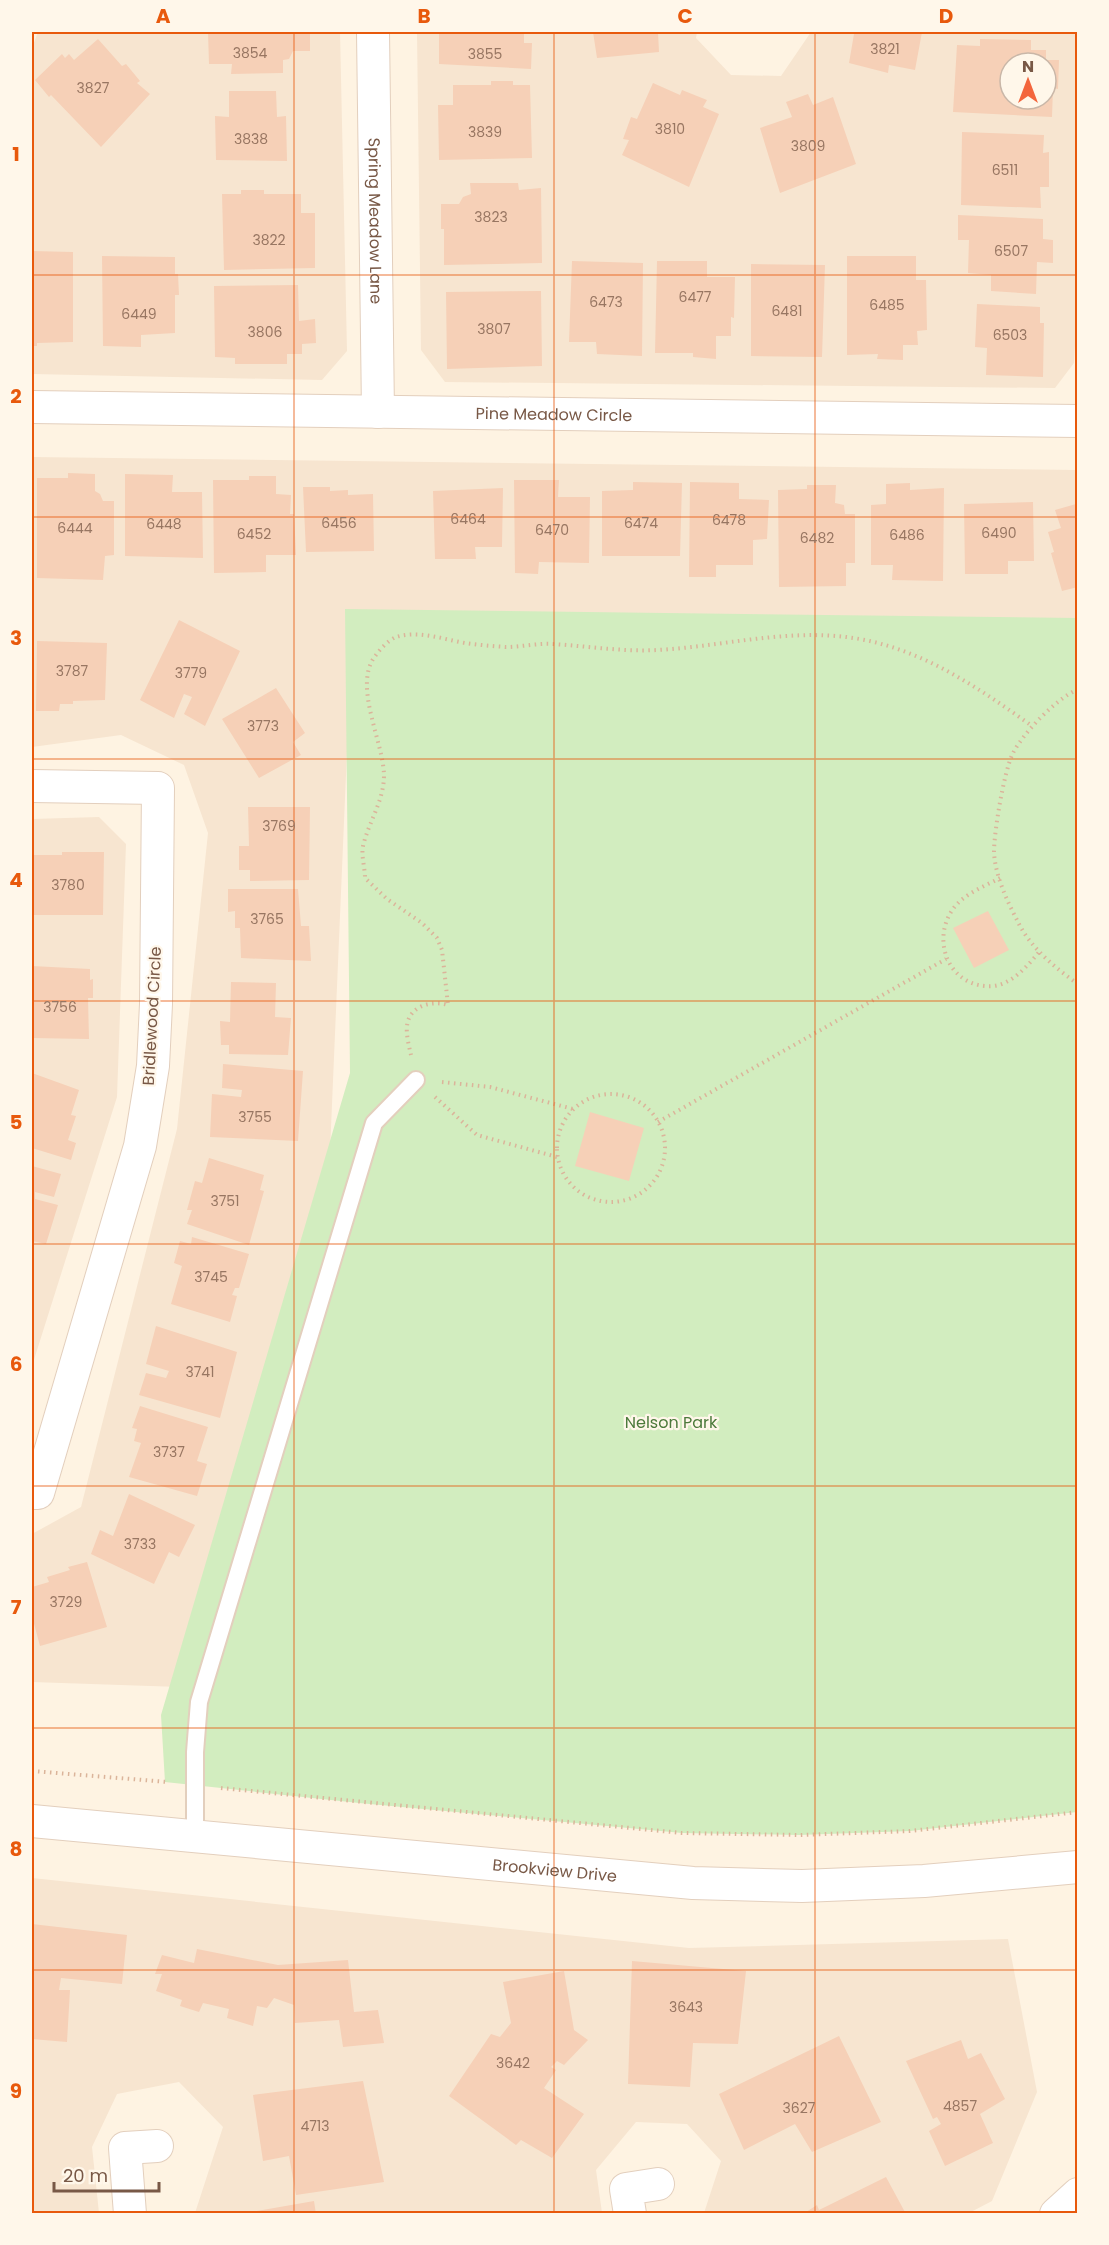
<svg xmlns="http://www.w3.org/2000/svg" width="1109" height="2245" viewBox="0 0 1109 2245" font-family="Poppins,sans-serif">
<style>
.residential{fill:#f7e5d0;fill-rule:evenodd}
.green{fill:#d2edbf}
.building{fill:#f6d0b7;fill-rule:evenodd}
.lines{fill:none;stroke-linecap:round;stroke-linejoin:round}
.service-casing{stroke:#e3cfbd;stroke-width:20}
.minor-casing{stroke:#e3cfbd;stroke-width:34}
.path{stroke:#dbb49a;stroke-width:4;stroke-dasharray:1.5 4.5;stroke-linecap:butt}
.service{stroke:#fff;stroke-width:16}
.minor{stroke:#fff;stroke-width:32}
.grid{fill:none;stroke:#e8590c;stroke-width:1.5;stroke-opacity:0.55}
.labels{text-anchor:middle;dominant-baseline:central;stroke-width:4.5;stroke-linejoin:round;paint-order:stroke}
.number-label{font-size:14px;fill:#987662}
.street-label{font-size:16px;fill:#785846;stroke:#fff7ea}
.park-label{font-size:16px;fill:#4c7a3b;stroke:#fff7ea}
.neatline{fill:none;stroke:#e8590c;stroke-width:2}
.grid-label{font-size:20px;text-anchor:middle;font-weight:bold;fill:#e8590c}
</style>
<rect width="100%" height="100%" fill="#fef3e2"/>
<path class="residential" d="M38,32H340L347,351L322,380L32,374V48Z
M417,32H697L696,38L731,75L781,76L811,32H1077L1078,293L1074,363L1055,388L445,382L421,350ZM1010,63H1046V99H1010Z
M32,457L1077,470V619L353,610L327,1222L180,1687L32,1682V1534L81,1507L177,1129L208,833L184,765L121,735L32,747Z
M99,817L126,844L117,1097L32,1366V819Z
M32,1878L689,1948L1008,1939L1037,2092L992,2201L969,2213H704L721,2161L687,2124L636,2122L596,2170L602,2213H195L223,2127L179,2082L117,2094L92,2147L99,2213L32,2214Z"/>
<path class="green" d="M345,609L1077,618V1812L910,1831L799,1835L682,1833L359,1803L165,1782L161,1715L350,1073Z"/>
<path class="building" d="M208,32H310V51H293L289,59L283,60V73L231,74L232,64H209Z
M439,32H524V43H532L531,69L439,64Z
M593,32H658L659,52L597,58Z
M848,32H922L915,70L889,65L888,73L849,63L854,34Z
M98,39L122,66L126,64L140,81L137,83L150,94L101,147L51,95L49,97L35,80L62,54L65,58L69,54L74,60Z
M980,39L1031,40V50H1046V60H1059L1058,89L1053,88L1052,117L953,112L957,45L980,46ZM1010,63H1046V99H1010Z
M491,81H513V85H530L532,158L439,160L438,105H453V85H491Z
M653,83L680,95L682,90L707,100L703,107L719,114L689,187L622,155L629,140L623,139L631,117L637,119Z
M229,91H276L277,117L286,116L287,161L216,160L215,116L229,117Z
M808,94L813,105L833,97L856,164L780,193L760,128L792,117L786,102Z
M962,132L1044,135L1043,153L1049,152V187H1040L1041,208L961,205Z
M470,183H518L519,190L541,188L542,263L444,265V229H441V204H459L463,197L471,194Z
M241,190H264V194H301V213H315V268L224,270L222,194H241Z
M958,215L1043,219V239L1053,240V263L1037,262L1036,294L991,291V275L968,273L969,240H958Z
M32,251L73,252V342L37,343V346H32Z
M102,256L175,257V274H178L179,295H175V333L141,335V347L103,346Z
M847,256H916V280H926L927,330L917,331L918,345H903V360L877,359L878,354L847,355Z
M572,261L643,263L642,356L597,354L596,342H569Z
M657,261H707V277H735L734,318L731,317V336H716V359L693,357V353H655Z
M751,264L825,265L822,357L751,356Z
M298,285L299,321L315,319L316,343L302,344V354H287V364H235V358L215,357L214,286Z
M541,291L542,366L447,369L446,292Z
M977,304L1040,307V323H1044L1043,377L986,375L987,348L975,347Z
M68,473L95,474V491L100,494L103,501H114V555L105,556L103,580L37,578V478H68Z
M125,474L173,475L172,492H202L203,558L125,556Z
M249,476H276V494L291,495L290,514H294L296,555H266V572L214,573L213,480H249Z
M514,480H559L558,497H590L589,563L539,562L538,574L515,573Z
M633,482L682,483L680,556H602V491L633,490Z
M690,482L739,483V499L769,500L767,539L753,540V565H716V577H689Z
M910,483V490L944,488L943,581L892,580L893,565H871V505L886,504V484Z
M807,485H836L835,503L844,505L845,514H855V563H846V586L779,587L778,490L807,489Z
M303,487H330V491L348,490V495L373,494L374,551L306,552Z
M503,488L502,547H475L476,559H435L433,491Z
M1033,502L1034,561H1008V574H965L964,504Z
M1076,504L1078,587L1062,591L1051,553L1054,552L1048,532L1061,528L1055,510Z
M179,620L240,651L205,726L184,714L192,697L184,694L174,718L140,700Z
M37,641L107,643L105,700L73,701V704H60L59,711H36Z
M276,688L305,733L293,742L301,755L259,778L222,719Z
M248,807H310L309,880L250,881V870H239V846H249Z
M62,852H104L103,915H34L33,855H62Z
M228,889H298L301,926H309L311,961L241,958L240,928H235V911L228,912Z
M988,911L1009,950L974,968L953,928Z
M32,966L90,969V980L93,979V998H88L89,1039L32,1038Z
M231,982L276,983L275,1017L291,1018L288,1055L229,1054V1045H221L220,1021L230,1022Z
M223,1064L303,1071L298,1141L210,1137L212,1094L241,1097L242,1090L222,1088Z
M32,1073L79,1090L71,1115L76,1116L68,1140L76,1143L71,1160L32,1148Z
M590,1112L644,1128L629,1181L575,1166Z
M209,1158L264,1175L260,1190L264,1191L249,1245L187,1224L192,1210H187L195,1181L202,1183Z
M32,1166L61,1174L54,1197L35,1192V1199L58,1205L46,1244L32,1241Z
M192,1237L249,1254L239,1288H235L232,1295L237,1296L230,1322L171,1304L182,1266L174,1263L180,1241L191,1244Z
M156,1326L237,1352L220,1418L139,1395L146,1373L166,1378L169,1371L146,1364Z
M140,1406L208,1427L197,1461L207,1464L197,1496L129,1477L141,1443L134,1441L137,1429L132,1428Z
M129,1494L195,1525L179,1557L169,1552L154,1584L91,1554L100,1530L113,1536Z
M87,1562L107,1627L40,1646L32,1616V1587L49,1582L47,1577L70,1570L68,1567Z
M32,1924L127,1935L122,1984L61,1978L59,1990H70L67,2042L32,2039Z
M197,1949L278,1965L348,1960L354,2012L378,2010L384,2043L343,2047L339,2020L295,2023L294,2005L274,1998L267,2008L257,2006L253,2026L227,2018L229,2009L203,2003L199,2012L180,2006L182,2000L156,1991L162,1974H155L162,1955L194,1963Z
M632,1961L746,1971L738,2044L693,2043L690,2087L628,2084Z
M564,1971L574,2030L588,2040L564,2065L557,2061L551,2067L556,2070L544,2088L584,2114L552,2158L521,2140L516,2145L449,2096L491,2034L500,2037L511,2023L503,1982Z
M839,2036L881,2122L812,2152L795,2124L744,2150L719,2094Z
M961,2040L968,2059L981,2053L1005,2099L980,2114L993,2143L945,2166L929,2131L941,2124L937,2117L933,2119L906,2061Z
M363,2081L384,2182L296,2195L289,2156L263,2161L253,2095Z
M886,2177L906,2214H803L817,2205L819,2210Z
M314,2201L316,2214H251V2212Z"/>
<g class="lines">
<g class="service-casing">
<path id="service" d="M195,1836V1752L199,1702L374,1123L416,1080"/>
</g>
<g class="minor-casing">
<g id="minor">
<path id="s1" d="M373,32L378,412"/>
<path id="s2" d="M32,407L1078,421"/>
<path d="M32,786L158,788L156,1004L153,1066L140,1146L38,1493H32"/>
<path id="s3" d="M32,1821L693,1883L802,1886L924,1881L1078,1867"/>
<path d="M130,2214L125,2148L157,2146"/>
<path d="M630,2214L626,2189L658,2184"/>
<path d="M1056,2214L1078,2194"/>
</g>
</g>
<path class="path" d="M1078,689C1056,699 1024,732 1013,753C1004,771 994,832 994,852C995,875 1007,901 1018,922C1030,947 1055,968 1078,984
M1000,878C983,887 961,895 951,912C931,945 952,989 993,986C1013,984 1028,965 1040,951
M411,1055C409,1046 406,1035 407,1026C409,1006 431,1000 448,1005L442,950L437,938L422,923L387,899L365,878C365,868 361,855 363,846C369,821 384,801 384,775C383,740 352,684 376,655C380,649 390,639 396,637C419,630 442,639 465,643C478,645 492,646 506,647C521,647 537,643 552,644C588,646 622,652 658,650C727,646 795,626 865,640C928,653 980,689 1032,726
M442,1082L490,1087L573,1109
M557 1148a54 54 0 1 1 108 0a54 54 0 1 1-108 0Z
M435,1097L477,1135L557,1157
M658,1122L946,959
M32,1771L168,1782
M221,1788L682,1833L799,1835L910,1831L1078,1812"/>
<use href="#service" class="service"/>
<use href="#minor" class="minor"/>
</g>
<path class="grid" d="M294,32V2214M554,32V2214M815,32V2214M32,275H1078M32,517H1078M32,759H1078M32,1001H1078M32,1244H1078M32,1486H1078M32,1728H1078M32,1970H1078"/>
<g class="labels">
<g class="number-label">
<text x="885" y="49">3821</text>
<text x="250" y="53">3854</text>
<text x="485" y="54">3855</text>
<text x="93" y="88">3827</text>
<text x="670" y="129">3810</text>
<text x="485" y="132">3839</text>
<text x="251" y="139">3838</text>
<text x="808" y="146">3809</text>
<text x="1005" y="170">6511</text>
<text x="491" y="217">3823</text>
<text x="269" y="240">3822</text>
<text x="1011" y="251">6507</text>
<text x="695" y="297">6477</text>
<text x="606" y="302">6473</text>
<text x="887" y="305">6485</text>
<text x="787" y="311">6481</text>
<text x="139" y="314">6449</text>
<text x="494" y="329">3807</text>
<text x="265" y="332">3806</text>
<text x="1010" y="335">6503</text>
<text x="468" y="519">6464</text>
<text x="729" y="520">6478</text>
<text x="339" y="523">6456</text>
<text x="641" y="523">6474</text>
<text x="164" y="524">6448</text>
<text x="75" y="528">6444</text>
<text x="552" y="530">6470</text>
<text x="999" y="533">6490</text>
<text x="254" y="534">6452</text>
<text x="907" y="535">6486</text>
<text x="817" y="538">6482</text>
<text x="72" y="671">3787</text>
<text x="191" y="673">3779</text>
<text x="263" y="726">3773</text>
<text x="279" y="826">3769</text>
<text x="68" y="885">3780</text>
<text x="267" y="919">3765</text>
<text x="60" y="1007">3756</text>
<text x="255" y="1117">3755</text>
<text x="225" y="1201">3751</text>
<text x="211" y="1277">3745</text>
<text x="200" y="1372">3741</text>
<text x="169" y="1452">3737</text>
<text x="140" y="1544">3733</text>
<text x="66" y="1602">3729</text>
<text x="686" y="2007">3643</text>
<text x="513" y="2063">3642</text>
<text x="960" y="2106">4857</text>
<text x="799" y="2108">3627</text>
<text x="315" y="2126">4713</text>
</g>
<g class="street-label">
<text stroke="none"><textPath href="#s1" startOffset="189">Spring Meadow Lane</textPath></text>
<text stroke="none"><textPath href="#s2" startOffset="522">Pine Meadow Circle</textPath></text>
<text transform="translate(152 1016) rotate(-87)">Bridlewood Circle</text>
<text stroke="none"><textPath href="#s3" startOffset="525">Brookview Drive</textPath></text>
</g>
<g class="park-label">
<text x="671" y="1422">Nelson Park</text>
</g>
</g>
<rect width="1109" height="2245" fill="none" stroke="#fff7ea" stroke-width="66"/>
<g transform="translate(1028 81)"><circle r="28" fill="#fff7ea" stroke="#c9b7a8" stroke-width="1.5"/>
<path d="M0-4.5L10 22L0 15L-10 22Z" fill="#f3653c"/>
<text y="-9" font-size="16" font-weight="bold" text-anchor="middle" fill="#785846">N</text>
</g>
<path d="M54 2182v9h105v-9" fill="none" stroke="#785846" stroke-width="3"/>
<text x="63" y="2182" font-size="18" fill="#785846" stroke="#fff7ea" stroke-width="4.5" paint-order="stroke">20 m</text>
<rect x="33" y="33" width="1043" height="2179" class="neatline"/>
<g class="grid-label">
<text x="163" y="23">A</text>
<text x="424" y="23">B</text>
<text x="685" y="23">C</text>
<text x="946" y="23">D</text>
<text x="16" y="161">1</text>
<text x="16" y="403">2</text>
<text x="16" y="645">3</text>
<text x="16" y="887">4</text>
<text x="16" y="1129">5</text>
<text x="16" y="1371">6</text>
<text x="16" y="1614">7</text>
<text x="16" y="1856">8</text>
<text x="16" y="2098">9</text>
</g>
</svg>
